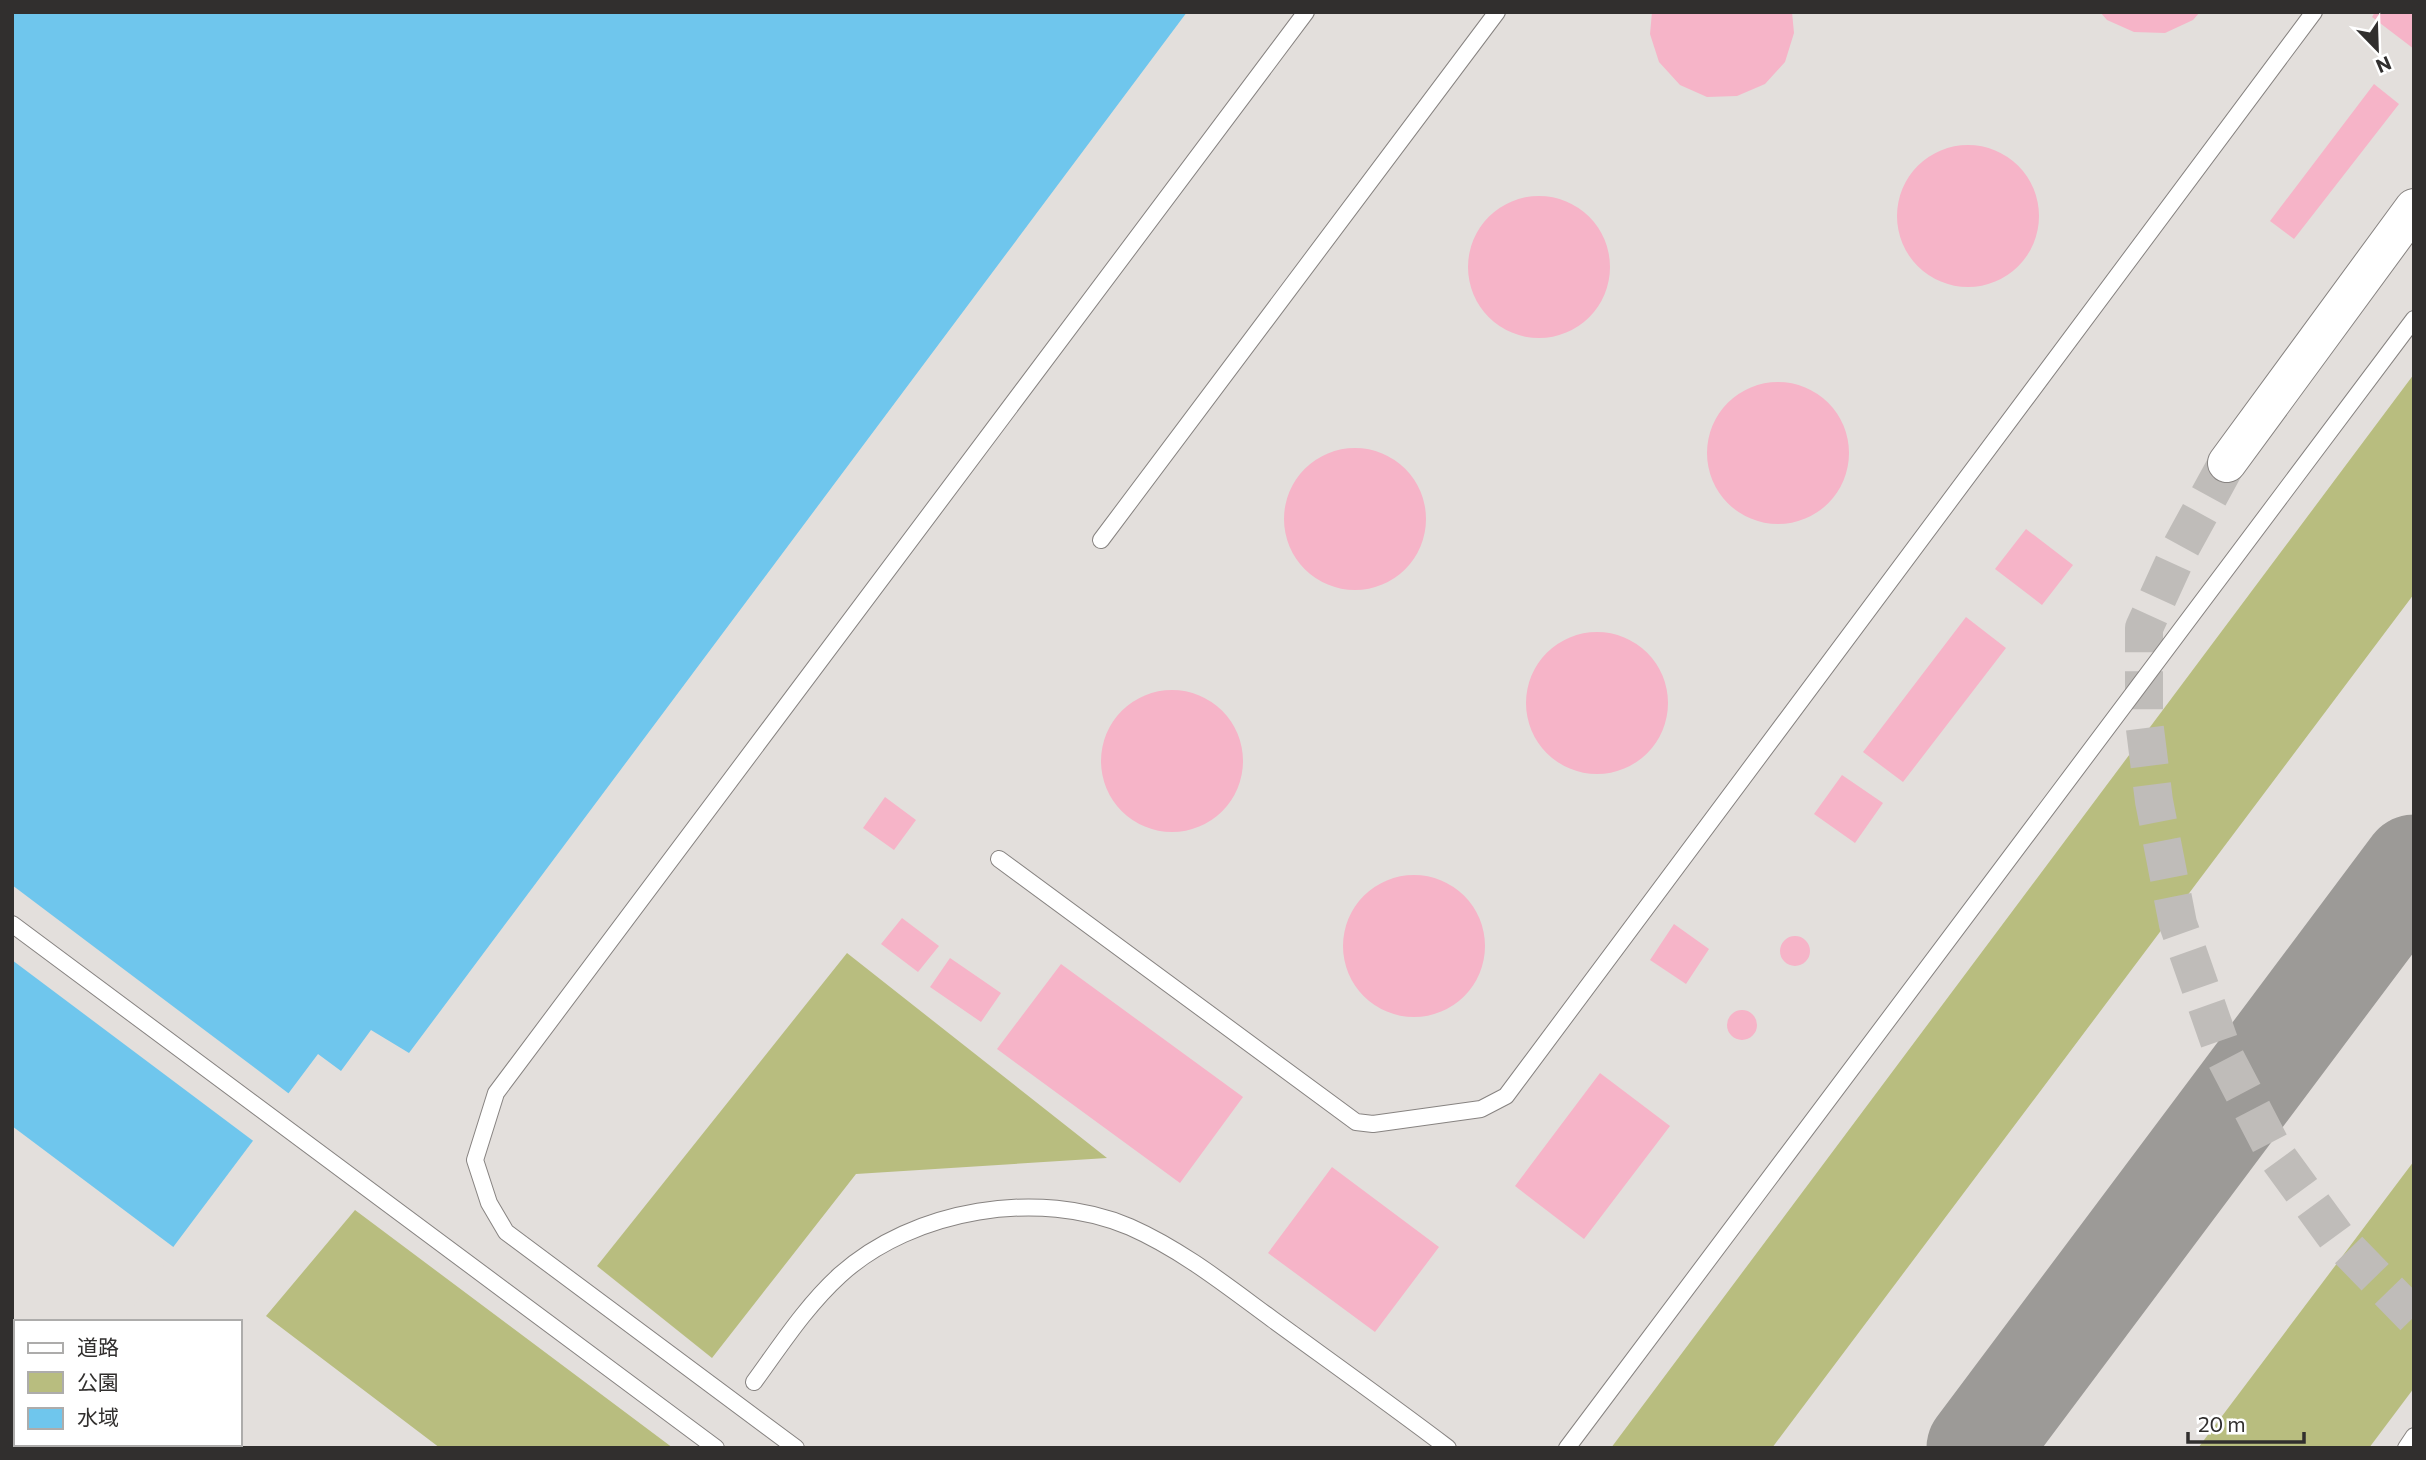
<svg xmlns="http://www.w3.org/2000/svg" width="2426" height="1460" viewBox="0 0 2426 1460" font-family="Commissioner,'Noto Sans JP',sans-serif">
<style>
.green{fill:#b8bd7f}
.water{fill:#6fc6ed}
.pier{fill:#e3dfdc}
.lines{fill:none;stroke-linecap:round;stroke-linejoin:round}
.taxiway{stroke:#9c9a97;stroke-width:103}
.building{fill:#f6b4c8}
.secondary-tunnel{stroke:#bfbcb9;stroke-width:38;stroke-dasharray:38 19;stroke-linecap:butt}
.lane-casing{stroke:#878381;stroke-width:18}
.secondary-casing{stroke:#878381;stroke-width:40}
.lane{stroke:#fff;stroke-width:16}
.secondary{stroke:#fff;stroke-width:38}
</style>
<rect width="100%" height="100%" fill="#e3dfdc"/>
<path class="green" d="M2414,374V594L1772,1448H1611Z
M847,953L1107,1158L856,1174L712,1358L597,1266Z
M2414,1161V1388L2369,1448H2198Z
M355,1210L673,1448H440L266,1316Z"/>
<path class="water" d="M12,12H1187L409,1053L371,1030L341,1071L318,1054L117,1322H16V1444L23,1448H12Z"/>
<path class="pier" d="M12,885L292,1096L256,1143L12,960Z
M12,1126L176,1249L122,1322H16V1444H29L27,1448H12Z"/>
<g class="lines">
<path class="taxiway" d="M142,1444L147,1448
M1978,1448L2414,866"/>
</g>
<path class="building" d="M1652,12H1792L1794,33L1785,62L1765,84L1737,96L1707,97L1680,85L1659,62L1650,34Z
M2100,12H2200L2193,20L2165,33L2134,32L2107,20Z
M2375,12H2414V49L2372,17Z
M2374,84L2399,104L2294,239L2270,221Z
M1897 216a71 71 0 1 1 142 0a71 71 0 1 1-142 0Z
M1468 267a71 71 0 1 1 142 0a71 71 0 1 1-142 0Z
M1707 453a71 71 0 1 1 142 0a71 71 0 1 1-142 0Z
M1284 519a71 71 0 1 1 142 0a71 71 0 1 1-142 0Z
M2026,529L2073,565L2042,605L1995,569Z
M1966,617L2006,648L1903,782L1863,752Z
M1526 703a71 71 0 1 1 142 0a71 71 0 1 1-142 0Z
M1101 761a71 71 0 1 1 142 0a71 71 0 1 1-142 0Z
M1842,775L1883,803L1855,843L1814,814Z
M885,797L916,820L894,850L863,828Z
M1343 946a71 71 0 1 1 142 0a71 71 0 1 1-142 0Z
M902,918L939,946L918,972L881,944Z
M1674,924L1709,949L1686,984L1650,960Z
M1780 951a15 15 0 1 1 30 0a15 15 0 1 1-30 0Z
M950,958L1001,993L981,1022L930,987Z
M1061,964L1243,1097L1180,1183L997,1049Z
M1727 1025a15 15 0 1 1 30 0a15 15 0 1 1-30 0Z
M1600,1073L1670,1126L1584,1239L1515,1186Z
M1332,1167L1439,1247L1375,1332L1268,1253Z"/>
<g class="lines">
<path class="secondary-tunnel" d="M2227,463L2180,549L2144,628V721L2154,801L2178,924L2224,1055L2276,1155L2336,1237L2414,1317"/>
<g class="lane-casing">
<path id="lane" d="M1101,540L1497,12
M999,859L1356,1122L1373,1124L1481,1109L1506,1096L2314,12
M12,924L716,1448
M754,1382C781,1345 806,1306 840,1275C913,1209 1039,1188 1130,1227C1182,1250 1227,1286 1272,1319C1331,1362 1390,1404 1448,1448
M796,1448L506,1232L489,1203L475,1160L496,1093L1306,12
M1567,1448L2414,319
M2406,1448L2414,1436"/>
</g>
<g class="secondary-casing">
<path id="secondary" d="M2227,463L2414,208"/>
</g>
<use href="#lane" class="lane"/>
<use href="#secondary" class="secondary"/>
</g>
<rect width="2426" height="1460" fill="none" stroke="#312f2e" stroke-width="28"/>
<rect x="14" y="1320" width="228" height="126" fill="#ffffff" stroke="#adacab" stroke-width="2"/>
<rect x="28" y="1343" width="35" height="10" fill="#ffffff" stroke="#adacab" stroke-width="2"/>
<text x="77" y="1355" font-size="21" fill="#312f2e">道路</text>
<rect x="28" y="1372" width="35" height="21" fill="#b8bd7f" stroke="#adacab" stroke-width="2"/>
<text x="77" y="1390" font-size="21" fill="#312f2e">公園</text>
<rect x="28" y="1408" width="35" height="21" fill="#6fc6ed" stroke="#adacab" stroke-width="2"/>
<text x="77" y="1425" font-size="21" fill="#312f2e">水域</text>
<g transform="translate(2377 49) rotate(157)" stroke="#ffffff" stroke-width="5" paint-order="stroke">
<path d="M0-5L12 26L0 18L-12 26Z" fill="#312f2e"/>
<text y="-10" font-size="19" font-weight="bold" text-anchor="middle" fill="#312f2e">N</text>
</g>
<path d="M2188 1432v10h116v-10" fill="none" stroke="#312f2e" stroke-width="3.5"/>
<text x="2198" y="1432" font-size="21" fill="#312f2e" stroke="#ffffff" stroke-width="5" paint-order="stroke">20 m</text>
</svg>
